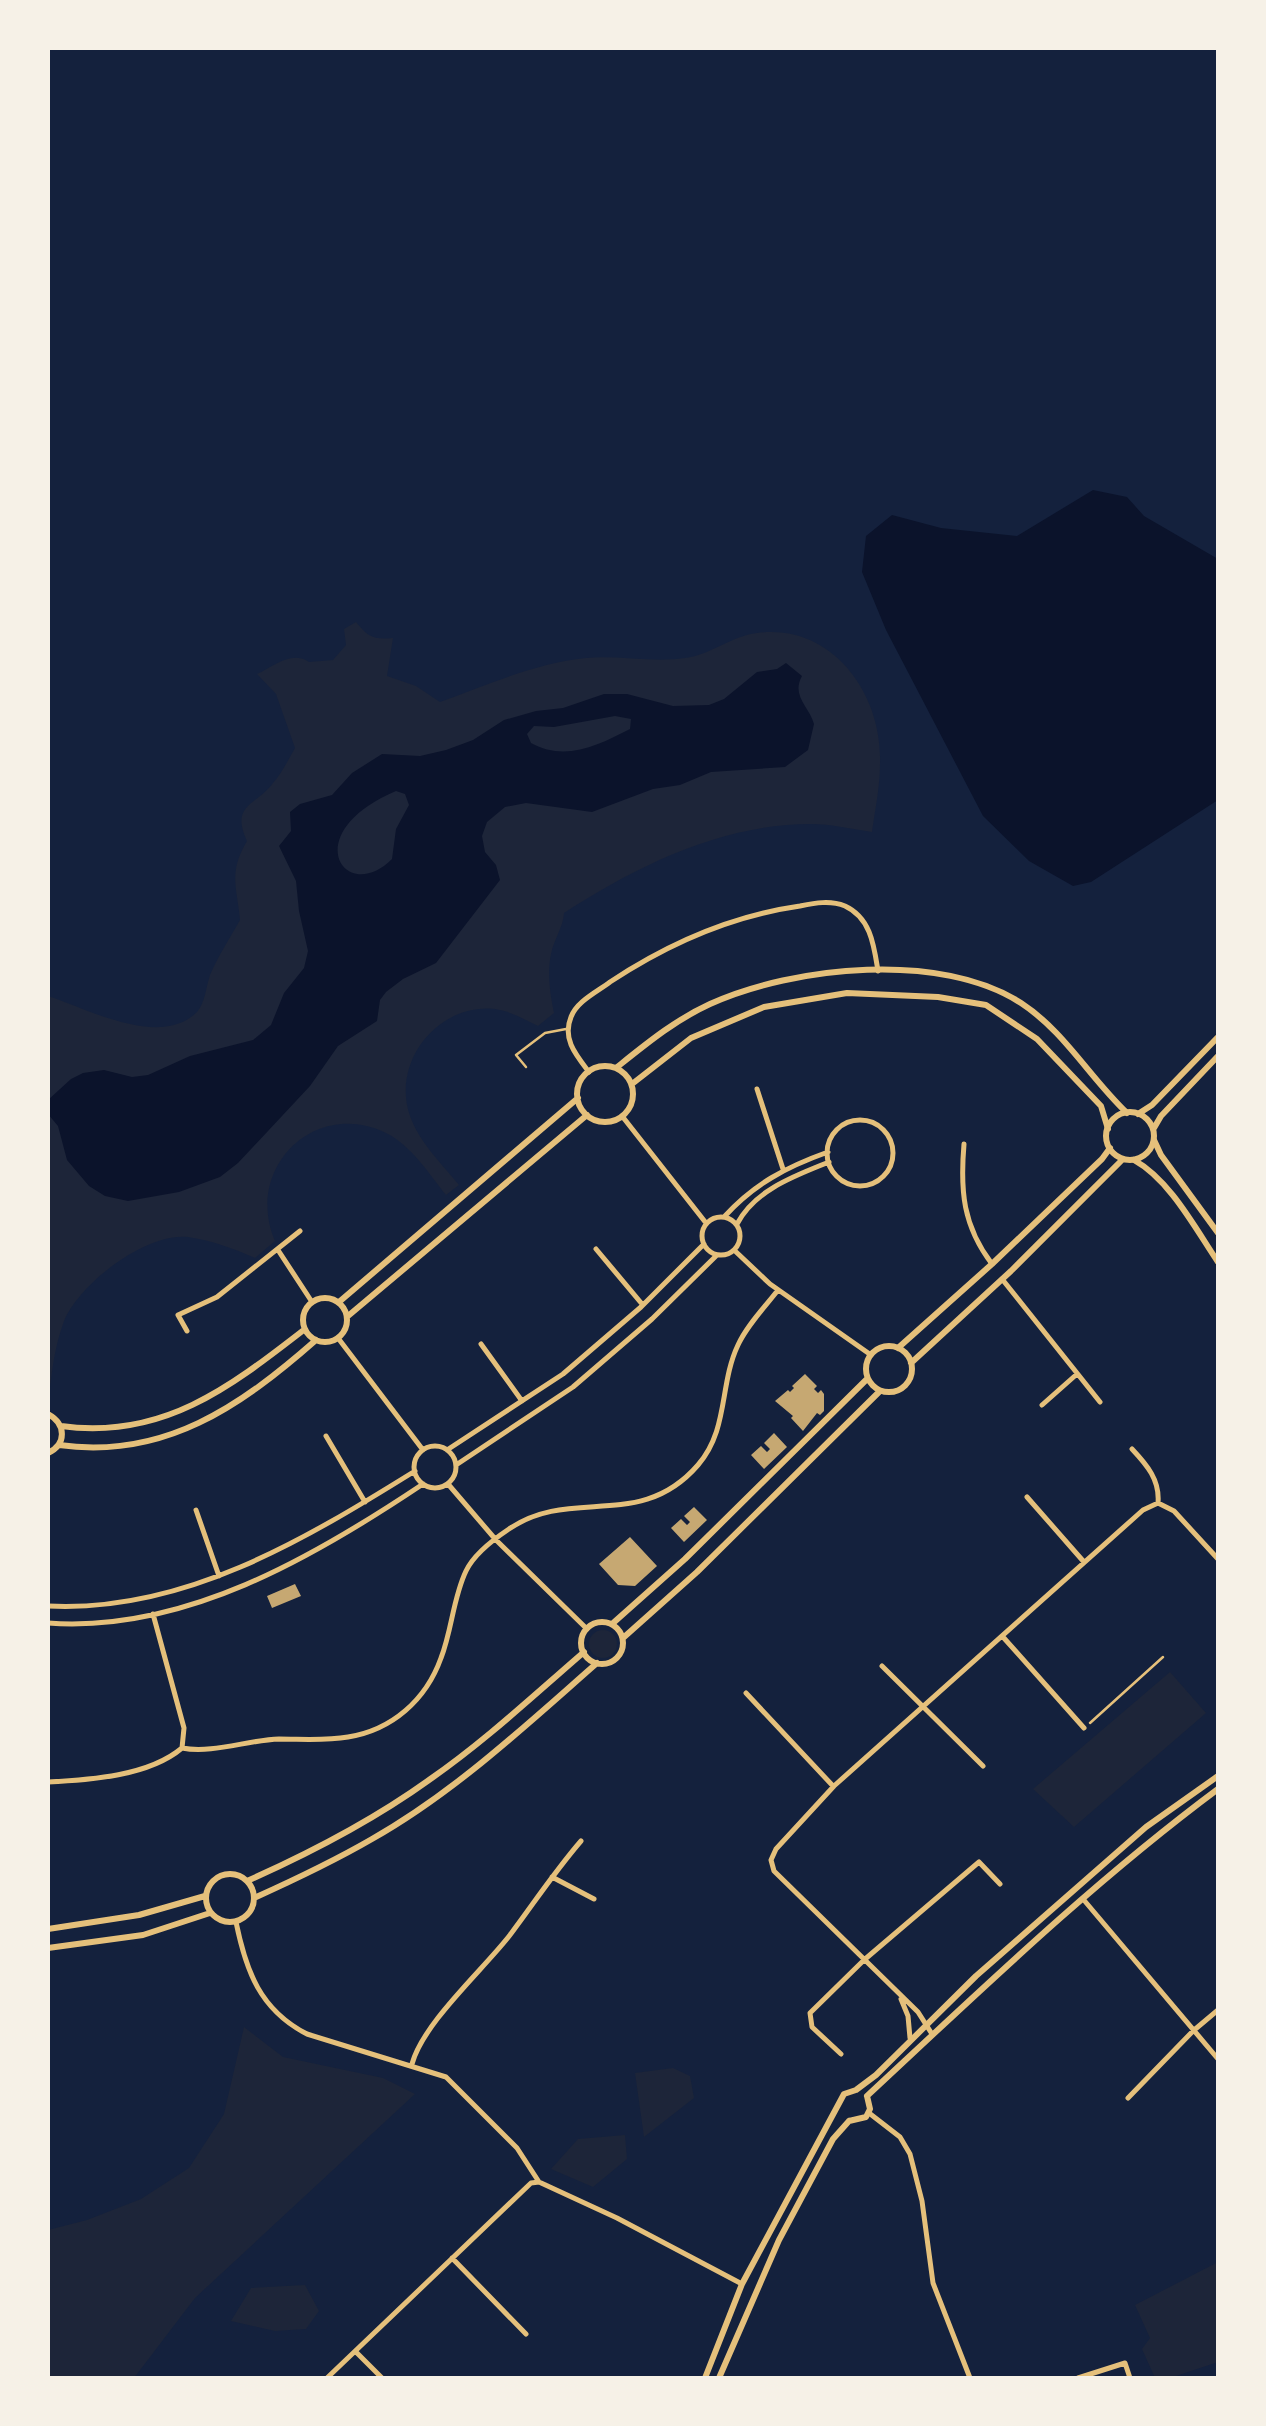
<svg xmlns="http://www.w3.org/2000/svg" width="1266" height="2426" viewBox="0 0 1266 2426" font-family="'IBM Plex Sans',sans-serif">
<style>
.green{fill:#1d2539}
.water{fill:#0b132b;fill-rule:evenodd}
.building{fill:#c6a872}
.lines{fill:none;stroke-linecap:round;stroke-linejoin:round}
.path{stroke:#e5c07b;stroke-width:2.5}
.service{stroke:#e5c07b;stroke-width:2.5}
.minor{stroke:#e5c07b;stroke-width:5}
.tertiary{stroke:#e5c07b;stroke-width:6}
.secondary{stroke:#e5c07b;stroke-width:6}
</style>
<rect width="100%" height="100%" fill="#14213d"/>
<path class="green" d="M356,622C368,637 374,640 393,638L387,676L416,686L440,702C487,685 536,663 586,658C619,655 653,663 685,658C711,655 731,636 757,633C832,623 883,694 880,764C880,787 875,810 872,832C852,829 831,824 811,824C721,824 637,866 564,913C563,928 554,939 551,954C547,973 550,994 554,1013L538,1026C524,1019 510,1011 495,1009C438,1003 391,1062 410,1116C419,1142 442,1164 459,1185L446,1195C429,1174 412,1146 386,1133C314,1098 244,1169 275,1241L255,1258C235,1249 210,1240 188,1237C146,1232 79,1284 64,1321C54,1348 51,1377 48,1406V996C86,1008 160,1049 197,1012C205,1003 206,987 210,975C218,956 230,938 240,920C237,887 228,873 247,841C230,804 256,806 273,783C282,773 288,760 295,748L276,694L257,674C274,666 292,650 309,662L333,660L346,645L344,629Z
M589 1644a14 14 0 1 1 28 0a14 14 0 1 1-28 0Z
M1170,1672L1206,1713L1074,1827L1033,1789Z
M244,2027L283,2057L383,2078L415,2094L195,2298L134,2378H48V2230L87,2220L141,2199L189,2168L224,2114Z
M673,2068L690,2076L694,2098L644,2137L635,2073Z
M625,2135L627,2159L593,2187L551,2169L578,2139Z
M1218,2262V2362L1170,2378H1155L1142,2349L1150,2338L1135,2305Z
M305,2285L319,2311L306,2329L275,2331L231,2321L251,2288Z"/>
<path class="water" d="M1093,490L1127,497L1144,516L1218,559V800L1091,882L1073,886L1029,861L983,816L886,630L862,572L866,536L892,515L941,528L1017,536Z
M786,663L802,676C791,696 809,706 814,724L808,750L785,767L711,772L680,785L653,789L592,812L526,803L505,807L487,822L482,836L485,852L496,865L500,880L436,963L403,979L386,992L380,1000L377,1021L338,1046L310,1086L238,1163L220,1177L179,1192L128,1201L105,1196L89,1186L67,1160L58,1126L48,1114V1100L71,1079L83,1073L104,1070L132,1077L148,1075L190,1056L253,1040L271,1025L284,993L304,968L308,951L299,911L296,881L279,846L291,831L290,812L300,804L332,795L352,773L382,754L420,756L446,750L473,740L504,720L536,711L563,708L604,694H627L673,706L709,705L724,699L757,672L777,669ZM615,716L631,719L630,729C599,745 565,762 531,743L527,734L534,726L554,727ZM396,791L405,794L409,805L396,829L392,859C345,906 296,833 396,791Z"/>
<path class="building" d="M805,1374L817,1386L814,1389L818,1393L821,1390L824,1394V1411L820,1415L817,1413L803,1431L791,1418L793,1416L775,1401L788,1390L790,1392L794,1388L792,1386Z
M774,1433L787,1447L764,1469L751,1455L761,1446L767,1452L770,1449L764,1443Z
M694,1507L707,1520L684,1542L671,1528L681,1519L687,1525L690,1522L684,1516Z
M630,1537L657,1566L635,1586L618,1585L599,1564Z
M295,1584L301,1596L272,1608L267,1596Z"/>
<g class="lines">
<path class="path" d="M1090,1723L1163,1657"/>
<path class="service" d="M526,1067L516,1055L545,1033L566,1029"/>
<path class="minor" d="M589,1072C576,1055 562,1039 571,1017C577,1001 597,992 610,982C669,943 730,916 800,906C815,903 830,900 845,906C871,918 874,946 878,971
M757,1089L783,1169
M622,1116L706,1223
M827 1153a33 33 0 1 1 66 0a33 33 0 1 1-66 0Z
M964,1144C960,1191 963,1226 992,1264
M702 1236a19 19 0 1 1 38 0a19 19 0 1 1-38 0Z
M724,1217C754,1184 786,1167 828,1152
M737,1224C755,1190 794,1176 829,1162
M596,1249L642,1304
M278,1250L312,1302
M734,1250L770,1284L871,1355
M1002,1279L1100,1402
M187,1331L178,1315L217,1297L300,1231
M338,1338L423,1450
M481,1344L522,1401
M1042,1405L1077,1374
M326,1436L365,1502
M414 1467a21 21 0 1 1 42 0a21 21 0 1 1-42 0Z
M1132,1449C1147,1465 1160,1480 1158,1503
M447,1450L563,1374L641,1307L704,1244
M456,1465L573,1387L652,1319L717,1255
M448,1484L496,1540L587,1629
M1027,1497L1084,1562
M196,1510L219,1576
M48,1606C183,1613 304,1540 415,1471
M48,1623C184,1633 314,1557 423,1484
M1003,1637L1084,1728
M882,1666L983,1766
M746,1693L833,1786
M182,1748C212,1754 248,1740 279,1739C302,1739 325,1741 348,1737C392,1730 426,1700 441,1658C452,1630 453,1598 466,1571C474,1554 494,1539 509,1529C572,1486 640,1532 698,1465C729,1429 719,1385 738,1345C747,1325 765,1307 778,1290
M48,1782C90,1780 149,1776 182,1748L184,1728L153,1614
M552,1877L594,1899
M1083,1899L1218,2059
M236,1922C246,1971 260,2010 307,2034L446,2077L517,2148L539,2182
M901,1999L908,2016L910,2038
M932,2034L918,2012L774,1871L771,1860L776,1849L834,1786L1143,1510L1158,1503L1174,1511L1218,1559
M841,2054L812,2027L810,2013L864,1960L979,1862L1000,1884
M412,2064C423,2023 483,1970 510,1935C534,1903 555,1871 581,1841
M1128,2098L1193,2031L1218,2010
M869,2113L900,2137L910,2154L922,2201L933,2283L970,2378
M452,2258L526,2334
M356,2352L382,2378
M327,2378L531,2183L539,2182L617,2218L742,2284
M1078,2378L1125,2363L1130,2378"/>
<path class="tertiary" d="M577 1094a28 28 0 1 1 56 0a28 28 0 1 1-56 0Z
M616,1068C646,1044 675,1020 710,1004C794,966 941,951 1021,1003C1064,1031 1090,1078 1127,1113
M632,1084L691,1038L764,1007L847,993L938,997L986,1005L1037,1039L1101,1106L1108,1129
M1154,1140L1161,1155L1218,1233
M1134,1160C1170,1180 1195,1228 1218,1262
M303 1320a22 22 0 1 1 44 0a22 22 0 1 1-44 0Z
M339,1302L578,1098
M348,1316L587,1115
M48,1414C66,1424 67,1444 48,1453
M61,1426C162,1440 229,1388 305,1329
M59,1445C164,1460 241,1406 316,1340
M867,2096C981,1990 1093,1882 1218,1789
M849,2121L866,2117L870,2109L867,2096
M705,2378L742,2284L844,2094L856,2090L876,2075L976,1976L1146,1827L1218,1776
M719,2378L779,2240L833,2139L849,2121"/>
<path class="secondary" d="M1106 1136a24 24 0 1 1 48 0a24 24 0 1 1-48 0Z
M1138,1114L1152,1105L1218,1037
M1154,1128L1161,1116L1218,1056
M866 1369a23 23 0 1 1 46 0a23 23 0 1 1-46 0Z
M898,1348L992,1264L1102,1159L1110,1148
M911,1363L1011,1271L1123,1159
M581 1643a21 21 0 1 1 42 0a21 21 0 1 1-42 0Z
M612,1624L685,1559L867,1379
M623,1638L697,1572L880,1391
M206 1898a24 24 0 1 1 48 0a24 24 0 1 1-48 0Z
M247,1881C310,1853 372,1821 429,1780C484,1742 533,1696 584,1652
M254,1898C294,1880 334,1861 372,1839C455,1792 525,1726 597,1663
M48,1929L139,1915L205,1896
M48,1948L143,1935L210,1913"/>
</g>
<rect width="1266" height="2426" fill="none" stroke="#f6f1e7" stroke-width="100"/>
</svg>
